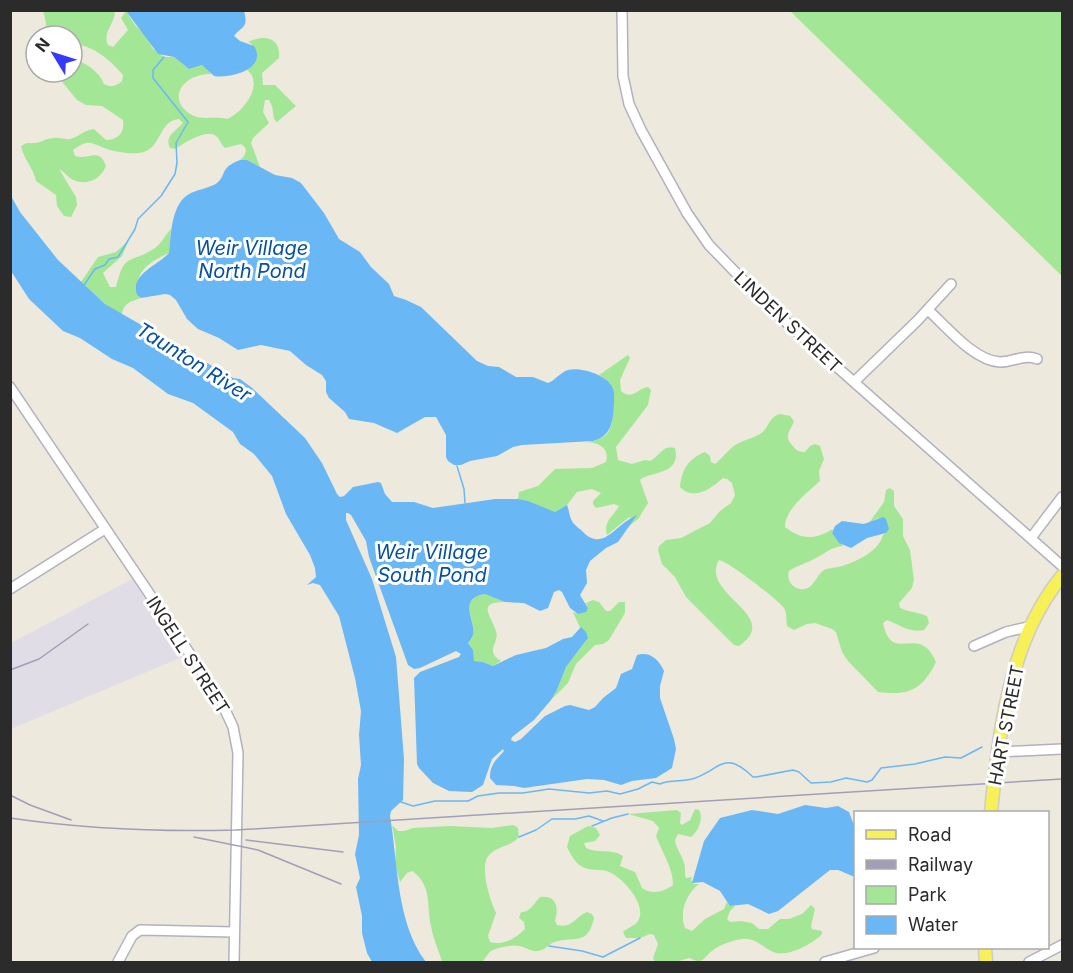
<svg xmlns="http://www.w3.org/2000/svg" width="1073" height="973" viewBox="0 0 1073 973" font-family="Inter,sans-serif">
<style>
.industrial{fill:#e1dde6}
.green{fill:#a3e796}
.water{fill:#6ab7f5}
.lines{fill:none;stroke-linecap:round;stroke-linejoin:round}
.stream{stroke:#6ab7f5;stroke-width:1.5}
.minor-casing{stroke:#b1b1c0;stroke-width:12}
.major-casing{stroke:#ccc;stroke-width:15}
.minor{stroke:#fff;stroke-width:9}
.major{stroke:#f8f057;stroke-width:12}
.rail{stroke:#a09fb7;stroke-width:1.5}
.labels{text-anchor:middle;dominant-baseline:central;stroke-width:6;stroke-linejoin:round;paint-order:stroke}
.street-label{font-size:18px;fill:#2b2b2b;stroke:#fff}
.water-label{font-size:20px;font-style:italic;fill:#0651a4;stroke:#fff}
</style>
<rect width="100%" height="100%" fill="#eee9dd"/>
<path class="industrial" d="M132,579L185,656L11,729V643Z"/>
<path class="green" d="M43,11H115C115,24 102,32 108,45L113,47L128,30L121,18L126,11L135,25L145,35L153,49L164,57H174L189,69L202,65L205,66L211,74C183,73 164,101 194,116C203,120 216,116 227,119C243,113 265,84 247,70L251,66L252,44L248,42C264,34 281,37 279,58L262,73L263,85H275L296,106L277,122L274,119L272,106L269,100H265L263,112L269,123L253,138L251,143L260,167L247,160H240C246,155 249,149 241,144L225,148C220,144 221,140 216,136C207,128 183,144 175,149L170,148C164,136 176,131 183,123L179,119C157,121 163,150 139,153C130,154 116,152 107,149C91,143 89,138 73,150L75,156C88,161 99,146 106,166C100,181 84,187 70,178C66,175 64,172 59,169L76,197L77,205L71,217L64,216L57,206L56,195L36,181C33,167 24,160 21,146L27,143C44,144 41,139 54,138C61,137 66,141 73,138C81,135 85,130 94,129L106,140C118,140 125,132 123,120L102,106L86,105L77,100L63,83L57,72H72V59C85,62 99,71 104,84C111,88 116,86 122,81L123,75C109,59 93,45 72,44V36H45L46,23Z
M790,11H1062V276Z
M171,229L169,253C149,262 135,271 137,295L141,298C131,301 122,304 122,315L105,304L81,282L98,257L116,252L129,240L122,256L103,273L110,287H116C125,251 129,265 155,248C162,243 165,235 171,229Z
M628,355L630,358L620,380L621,391C632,401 638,388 648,387L651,390L648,405L616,447L618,460L632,464L645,460L650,461C660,456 663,444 675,448C682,476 648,471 640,480L648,503L638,519L628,527L636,516L628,518L607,535C603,521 613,517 619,506L614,504L596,508L593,504V501L601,493L592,489L577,492L567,505L555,512L518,499L519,492L538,486L555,469L592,468L606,462C610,448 599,443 587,442C624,439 611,403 606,379L599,375Z
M780,414L790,416L794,421C791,431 783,435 792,445C796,450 798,452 805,452L810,446L815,444L820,446L824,459L819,471L820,481C808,492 785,509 785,527C802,540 815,540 833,529L832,533L843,546C830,547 824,555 812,560C804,564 796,566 789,571C785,582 797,593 808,588C815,584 817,575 824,570C828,568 833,568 838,567C854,563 879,552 883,535L886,533L878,518L869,523L884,502L886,490L890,488L894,491V506L903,519V536L910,550L914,580L912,588L899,603L900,608C909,612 917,612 927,616L929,623L924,630C908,633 901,625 887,620L883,623C892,666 919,622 936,662C922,690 909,696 878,692L848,661L842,652L836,632L832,629L815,623L807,624L794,630L787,626C786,620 787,613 784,608C777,599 729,562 719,560C699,595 784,615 739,646L734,645L686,597L675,577L662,564L658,550L659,546L666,540L681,538L710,523L720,511L731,503L735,495L732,483L727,479L723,478C711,489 693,501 680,487C682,469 688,459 705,452L710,456L711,462L715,464C723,458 728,449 737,444C744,440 753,438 760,434C770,428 767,418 780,414Z
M485,594L505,602C476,602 491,615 496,631C500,643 484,651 501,661L493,666L483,662L474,661L471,647L468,643C470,640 472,638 473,635C477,621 456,598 485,594Z
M593,600L599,602L606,611H610L619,602H625V613L609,640L603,644L595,645L576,664L568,683L551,700L557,690L566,667L586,641L573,612L578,614L588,608L586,603Z
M695,809L699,810C704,819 698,831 691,837L678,834L675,840C676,849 682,855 684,863C686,869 684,873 686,878L692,877L691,880L694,884H699C686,894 679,912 685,928L692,931L705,919L724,909L727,902L730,906H735L730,911L727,919L730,922L741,921L752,923L759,929H768L780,919H789L802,914L811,905L815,909L811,926L812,929L822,931V934C813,944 789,956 776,953C763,949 757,937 742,939C733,940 719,945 712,951C707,954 704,962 697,961C696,961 689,958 689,958L676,962H655L653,958L658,944L654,935L650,934L640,938H626L623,932C627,928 635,926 638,921C648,905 622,877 609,872C600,868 590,872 581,866C575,863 570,853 567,847L570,836L588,826L596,828L600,835L595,841L584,843L586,848C598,854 611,848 623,856L620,866L635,872L642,888C652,895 664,892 673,885C673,868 662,852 656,836L659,828L653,821L628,814L677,810L681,813L680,823L682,825L690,820Z
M392,825L398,831H404L413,828L451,826L491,828L514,825L518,828L519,837C510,847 498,846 490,854C478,865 490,900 496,913L488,936L490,942C503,946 516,938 525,929L524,922L519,918L521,912C531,912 533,904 540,897C557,895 559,908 555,921L557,925C572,929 575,917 587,912L592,914L594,918C588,944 578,937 558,941C550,942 546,950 538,951C531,952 526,947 519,946C512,945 498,947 491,951C488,953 485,959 482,962H442C439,950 433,939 431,926C426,905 433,886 412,871L407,873L400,882L395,865L396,847Z"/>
<path class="water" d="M126,11H244C249,29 241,26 234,36L240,41L254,46C268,69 230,79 214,76L202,65L189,69L174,57L158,54Z
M240,160H247L275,175L292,178L301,183L324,213L339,239L360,252L371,267L389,284L394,296L406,300L421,307L477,361L488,366L499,367L516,377H533L548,383C556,380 559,373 568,370C580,367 604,374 611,385C615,390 614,397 614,403C613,421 612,436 593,441L522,445L513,447L497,456L470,461L461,465H454L448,461L446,457V435L436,417H425L397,433L374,423L349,419L345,412L329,398L326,392V381L322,375L306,365L290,351L261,345L238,350L219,338L198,329L187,319L176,300L170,295L165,294L141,298L137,295C130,274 157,266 169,253C171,235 171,202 191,193C199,189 210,188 217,183C227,175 219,168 240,160Z
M11,196L20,212L58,260L105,304L233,378L240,379L251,387L305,438L322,463L337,494L340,497L344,496L353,487L378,482L381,483L385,494L392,502H414L433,508L495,499H518L528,501L555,512L567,505C569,510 569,514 571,519C573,524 577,527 581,530C603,554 614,525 637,515L618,542L606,548L590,561L586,570L587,583L580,595L588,608L586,612L578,614L570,608L562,592L559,590L554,592L548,608L540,611L524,603L505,602L485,594C456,598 477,623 473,635C472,638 470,640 468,643L473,650L474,661L483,662L493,666L516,655L546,648L563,639L572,637L581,627L586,632L588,638L566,667L557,690L551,700L534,720L512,737L511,740L515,742L521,739L545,716L565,706L570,705L589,710L595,707L603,698L616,688L621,674L632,669L637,655C650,651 659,660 664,671L660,686V698L674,739L676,749L672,768L656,778L632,781L621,785L604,780L587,779L524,788L514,786L496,785L490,778C490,764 496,760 504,751L503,749L492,759L483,785L472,792L449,791L433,783L419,768L417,764L414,678L420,672L459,657L461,654L456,651L420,668L414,669L408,665L369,557L366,541L351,515L348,513H346V520L372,579L396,657L404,759L403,800L391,811L390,816C398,863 396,923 426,962H372L367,953L362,933V916L356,887L360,878L355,854L359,835L358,779L361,765L359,735L361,711L355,678L339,616L320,585L313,583L307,585L316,577L315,568L310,555L286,514L272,476L254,454L240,444L233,432L193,403L168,394L133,368L112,359L80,338L63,331L29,299L11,271Z
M883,517L886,519L889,529L886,533L867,538L851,548L839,543L832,533L835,526L842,521L864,524Z
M805,805L826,808L838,806L849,812L855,828V877L838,870H830L778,911L769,914L748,904L730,906L720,891L703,882L692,883L704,841L720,818L752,810L778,814Z"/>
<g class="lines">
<path class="stream" d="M84,285L95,269L105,265L109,259L118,257L135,229L138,219L161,196L175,174L177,163L176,143L188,122L153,78V70L164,57
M457,466L464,489L465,503
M401,802L413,806L435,801H468L478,796L499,793H523L549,789L589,793L607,791L620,794L638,789L652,782L660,784C670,779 681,782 692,779C720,771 723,748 753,777H756L793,770L799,772L811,783L831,782L846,778L867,782L872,780L881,768L915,764L945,757L961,758L982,747
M592,826L612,818L628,814
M519,837L536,830L552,819H575L589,816L603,821
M549,946L582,951L603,957L640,938"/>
<g class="minor-casing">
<path id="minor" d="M622,10L623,76L629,104L641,130L687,213L709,245L769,307L1062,566
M928,310C946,326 974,361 1000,362C1013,362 1024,354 1037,359
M854,382L917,321L951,284
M10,387L219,697L233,727L238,753L234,962
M1031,538L1062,497
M10,589L105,529
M974,646L1006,632L1032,626
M999,752L1062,749
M118,962L132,936L140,930L234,932
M825,962L874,948
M1029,962L1062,945"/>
</g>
<g class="major-casing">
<path id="major" d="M991,812C999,732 1009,640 1062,576
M985,948L986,962"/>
</g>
<use href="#minor" class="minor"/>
<use href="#major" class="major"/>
<path class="rail" d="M10,670L39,659L88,624
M10,795L30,805L71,820
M10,818C85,829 161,832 236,830L1062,779
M194,837L258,850L341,884
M246,840L343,852"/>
</g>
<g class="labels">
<g class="street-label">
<text transform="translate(788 322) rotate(43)">LINDEN STREET</text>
<text transform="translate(188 655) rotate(57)">INGELL STREET</text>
<text transform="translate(1006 725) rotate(-79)">HART STREET</text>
</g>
<g class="water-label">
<text x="252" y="248">Weir Village<tspan x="252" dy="23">North Pond</tspan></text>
<text transform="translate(194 362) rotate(32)">Taunton River</text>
<text x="432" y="552">Weir Village<tspan x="432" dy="23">South Pond</tspan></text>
</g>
</g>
<rect width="1073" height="973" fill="none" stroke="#2b2b2b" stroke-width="24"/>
<rect x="854" y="811" width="195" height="138" fill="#ffffff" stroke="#aaaaaa" stroke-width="1.5"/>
<rect x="866" y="830" width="30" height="9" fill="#f8f057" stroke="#aaaaaa" stroke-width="1.5"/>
<text x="908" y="841" font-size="18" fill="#2b2b2b">Road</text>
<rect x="866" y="860" width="30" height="9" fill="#a09fb7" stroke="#aaaaaa" stroke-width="1.5"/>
<text x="908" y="871" font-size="18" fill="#2b2b2b">Railway</text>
<rect x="866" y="886" width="30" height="18" fill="#a3e796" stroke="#aaaaaa" stroke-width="1.5"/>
<text x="908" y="901" font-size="18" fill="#2b2b2b">Park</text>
<rect x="866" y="916" width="30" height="18" fill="#6ab7f5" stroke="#aaaaaa" stroke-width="1.5"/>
<text x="908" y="931" font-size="18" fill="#2b2b2b">Water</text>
<g transform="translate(54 54) rotate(308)"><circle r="28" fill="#ffffff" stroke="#aaaaaa" stroke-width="1.5"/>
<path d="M0-4.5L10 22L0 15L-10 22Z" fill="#3839ff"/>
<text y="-9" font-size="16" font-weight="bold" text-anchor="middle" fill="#2b2b2b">N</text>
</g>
</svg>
